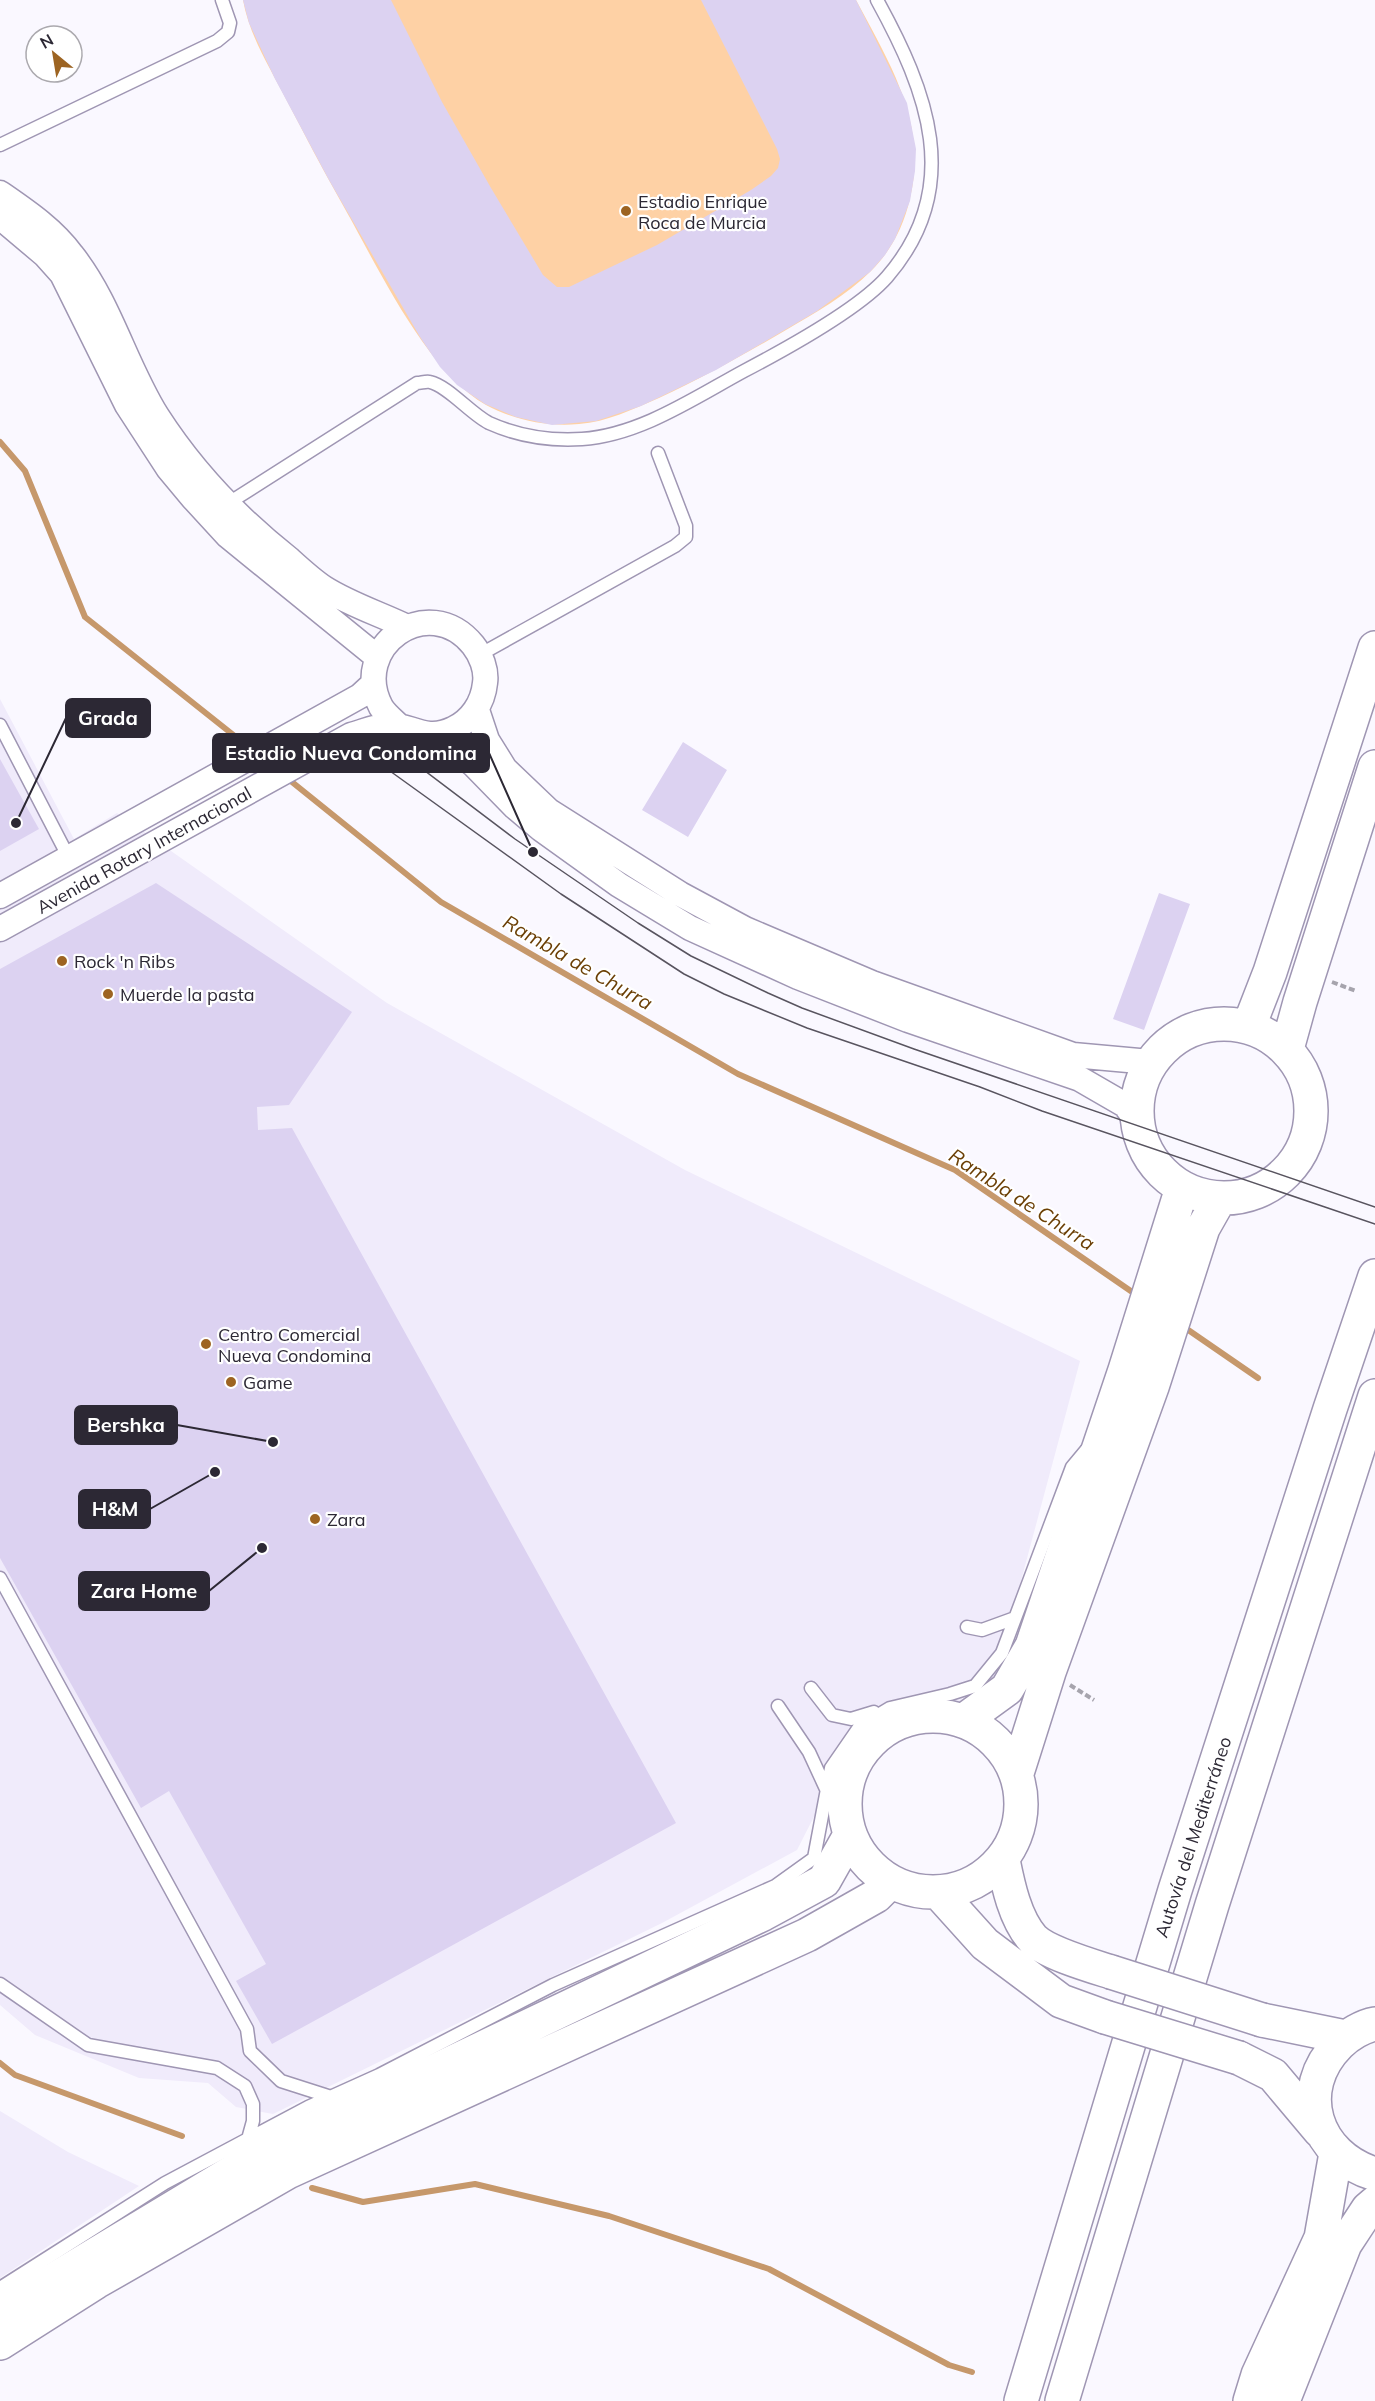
<svg xmlns="http://www.w3.org/2000/svg" width="1375" height="2401" viewBox="0 0 1375 2401" font-family="Mulish,sans-serif">
<style>
.built{fill:#f0ebfb}
.green{fill:#fed1a5}
.lines{fill:none;stroke-linecap:round;stroke-linejoin:round}
.stream{stroke:#c6986b;stroke-width:6}
.building{fill:#dcd2f1}
.lane-casing{stroke:#9f96b3;stroke-width:15}
.street-casing{stroke:#9f96b3;stroke-width:27}
.secondary-casing{stroke:#9f96b3;stroke-width:36}
.highway-casing{stroke:#9f96b3;stroke-width:36}
.path{stroke:#a6a4ad;stroke-width:4;stroke-dasharray:6 3;stroke-linecap:butt}
.lane{stroke:#fff;stroke-width:12}
.street{stroke:#fff;stroke-width:24}
.secondary{stroke:#fff;stroke-width:33}
.highway{stroke:#fff;stroke-width:33}
.tram{stroke:#58545f;stroke-width:1.5}
.secondary-bridge-casing{stroke:#9f96b3;stroke-width:36;stroke-linecap:butt}
.secondary-bridge{stroke:#fff;stroke-width:33}
.poi-dot{fill:#9d6422;stroke:#fff;stroke-width:2}
.labels{text-anchor:middle;dominant-baseline:central;stroke-width:4.5;stroke-linejoin:round;paint-order:stroke}
.poi-label{font-size:18px;fill:#2c2834;stroke:#fff;text-anchor:start}
.street-label{font-size:18px;fill:#2c2834;stroke:#fff}
.water-label{font-size:20px;font-style:italic;fill:#6b3f05;stroke:#fff}
.leader{fill:none;stroke:#2c2834;stroke-width:2}
.callout-dot{fill:#2c2834;stroke:#fff;stroke-width:2}
.callout{fill:#2c2834;stroke:#2c2834;stroke-width:2}
.callout-label{font-size:20px;text-anchor:middle;font-weight:bold;fill:#fff}
</style>
<rect width="100%" height="100%" fill="#faf8ff"/>
<path class="built" d="M0,699L74,839L117,813L387,1003L685,1170L1080,1361L993,1685L964,1700L881,1734L827,1791L797,1850L662,1923L273,2114L236,2107L208,2083L139,2078L35,2035L0,2005Z
M0,2111L68,2152L139,2186L0,2278Z"/>
<path class="green" d="M243,0H856C890,64 928,123 910,198C904,226 891,251 871,271C847,295 815,313 786,330C745,354 702,378 659,398C633,409 607,422 579,424C547,427 514,420 486,405C425,371 375,261 340,200C321,167 304,133 286,99C270,68 249,35 243,0Z"/>
<g class="lines">
<path class="stream" d="M0,442L25,471L85,617L251,749
M287,778L441,902L738,1074L955,1170L1138,1296
M1181,1325L1258,1378
M0,2063L15,2075L182,2136
M312,2188L363,2202L475,2184L609,2216L769,2269L949,2365L972,2372"/>
</g>
<path class="building" d="M243,0H391L442,102L491,188L543,275L557,287H569L657,245L751,190L771,176L778,168L780,159L777,149L701,0H856L907,103L916,149L915,171L910,201L895,239L885,255L870,272L817,311L716,370L641,406L596,421L552,425L516,417L485,404L457,385L440,367L420,337L329,180L275,79L249,23Z
M683,742L727,770L688,837L642,810Z
M0,759L39,829L0,851Z
M156,883L352,1012L289,1105L257,1107L258,1130L292,1128L676,1823L272,2044L236,1981L266,1964L169,1791L141,1808L0,1558V969Z
M1159,893L1190,904L1144,1030L1113,1019Z"/>
<g class="lines">
<g class="lane-casing">
<path id="lane" d="M0,145L217,41L228,32L230,23L222,0
M227,504L417,383C421,383 426,381 430,382C448,386 471,414 489,423C518,436 551,441 582,439C640,435 694,398 744,371C784,350 858,310 887,277C965,187 927,91 877,0
M481,654L675,546L686,537V526L658,453
M0,725L69,858
M0,1578L247,2029L250,2051L281,2081L331,2097
M967,1627L982,1630L1015,1618
M811,1688L832,1715L851,1719L874,1712
M778,1706L809,1752L827,1791
M0,1984L88,2045L217,2068L245,2086L253,2104V2121L248,2139
M0,2288L165,2183L308,2107L379,2075L553,1985L775,1886L814,1858L831,1768L860,1726L890,1708L950,1694L975,1686L1002,1653L1072,1467L1087,1449"/>
</g>
<g class="street-casing">
<path id="street" d="M0,193C26,211 53,229 72,255C110,303 125,365 157,416C193,472 237,518 289,559C300,569 312,580 324,588C349,604 380,614 407,627
M0,217L45,255L62,274L127,405L168,468L193,498L228,536L377,657
M477,710L487,740L505,769L549,811L680,894L745,929L872,983L1073,1055L1150,1062
M435,734L474,765L515,807L541,829L619,885L690,928L798,977L908,1020L1080,1079L1125,1105L1136,1120
M0,896L360,696L373,684
M0,929L351,735C362,732 374,727 386,725C410,723 424,743 453,729C471,721 483,703 485,683C487,670 481,655 473,645C428,590 349,647 381,707C385,714 394,721 400,727"/>
</g>
<g class="secondary-casing">
<path id="secondary" d="M1137 1111a87 87 0 1 1 174 0a87 87 0 1 1-174 0Z
M1249,1026L1270,972L1375,648
M1287,1049L1300,1002L1375,767
M845 1804a88 88 0 1 1 176 0a88 88 0 1 1-176 0Z
M963,1721L1007,1689L1032,1646L1125,1370L1182,1188
M1017,1773L1049,1672L1152,1387L1203,1228L1220,1198
M1003,1860C1008,1885 1015,1919 1033,1939C1047,1953 1092,1966 1111,1972
M939,1893L985,1944L1061,2001L1105,2017
M1262,2020L1345,2037
M1375,2024C1363,2026 1348,2035 1339,2044C1293,2090 1315,2156 1375,2174
M1239,2058L1273,2075L1320,2131
M0,2312L269,2150L763,1914L824,1881L850,1835
M0,2343L96,2282L288,2172L807,1935L876,1896L890,1882
M1250,2401L1258,2375L1321,2238L1336,2153
M1283,2401L1345,2244L1368,2209L1375,2203"/>
</g>
<g class="highway-casing">
<path id="highway" d="M1021,2401L1175,1890L1330,1409L1375,1276
M1062,2401L1212,1905L1375,1396"/>
</g>
<path class="path" d="M1332,982L1356,991
M1070,1685L1094,1700"/>
<use href="#lane" class="lane"/>
<use href="#street" class="street"/>
<use href="#secondary" class="secondary"/>
<use href="#highway" class="highway"/>
<path class="tram" d="M396,749L515,839L638,923L691,956L768,993L802,1008L914,1049L1375,1207
M383,766L561,894L684,974L724,994L807,1028L980,1087L1042,1111L1375,1224"/>
<g class="secondary-bridge-casing">
<path id="secondary-bridge" d="M1111,1972L1262,2020
M1105,2017L1239,2058"/>
</g>
<use href="#secondary-bridge" class="secondary-bridge"/>
</g>
<g class="poi-dot">
<circle cx="626" cy="211" r="6"/>
<circle cx="62" cy="961" r="6"/>
<circle cx="108" cy="994" r="6"/>
<circle cx="206" cy="1344" r="6"/>
<circle cx="231" cy="1382" r="6"/>
<circle cx="315" cy="1519" r="6"/>
</g>
<g class="labels">
<g class="poi-label">
<text x="638" y="201">Estadio Enrique<tspan x="638" dy="21">Roca de Murcia</tspan></text>
<text x="74" y="961">Rock 'n Ribs</text>
<text x="120" y="994">Muerde la pasta</text>
<text x="218" y="1334">Centro Comercial<tspan x="218" dy="21">Nueva Condomina</tspan></text>
<text x="243" y="1382">Game</text>
<text x="327" y="1519">Zara</text>
</g>
<g class="street-label">
<text transform="translate(144 850) rotate(-29)">Avenida Rotary Internacional</text>
<text transform="translate(1193 1837) rotate(-72)">Autovía del Mediterráneo</text>
</g>
<g class="water-label">
<text transform="translate(578 962) rotate(30)">Rambla de Churra</text>
<text transform="translate(1022 1199) rotate(33)">Rambla de Churra</text>
</g>
</g>
<path class="leader" d="M16 823L66 718M533 852L489 753M273 1442L177 1425M215 1472L150 1509M262 1548L209 1591"/>
<g class="callout-dot">
<circle cx="16" cy="823" r="6"/>
<circle cx="533" cy="852" r="6"/>
<circle cx="273" cy="1442" r="6"/>
<circle cx="215" cy="1472" r="6"/>
<circle cx="262" cy="1548" r="6"/>
</g>
<g class="callout">
<rect x="66" y="699" width="84" height="38" rx="6"/>
<rect x="213" y="734" width="276" height="38" rx="6"/>
<rect x="75" y="1406" width="102" height="38" rx="6"/>
<rect x="79" y="1490" width="71" height="38" rx="6"/>
<rect x="79" y="1572" width="130" height="38" rx="6"/>
</g>
<g class="callout-label">
<text x="108" y="725">Grada</text>
<text x="351" y="760">Estadio Nueva Condomina</text>
<text x="126" y="1432">Bershka</text>
<text x="115" y="1516">H&amp;M</text>
<text x="144" y="1598">Zara Home</text>
</g>
<g transform="translate(54 54) rotate(330)"><circle r="28" fill="#ffffff" stroke="#aba9ae" stroke-width="1.5"/>
<path d="M0-4.5L10 22L0 15L-10 22Z" fill="#9d6422"/>
<text y="-9" font-size="16" font-weight="bold" text-anchor="middle" fill="#2c2834">N</text>
</g>
</svg>
